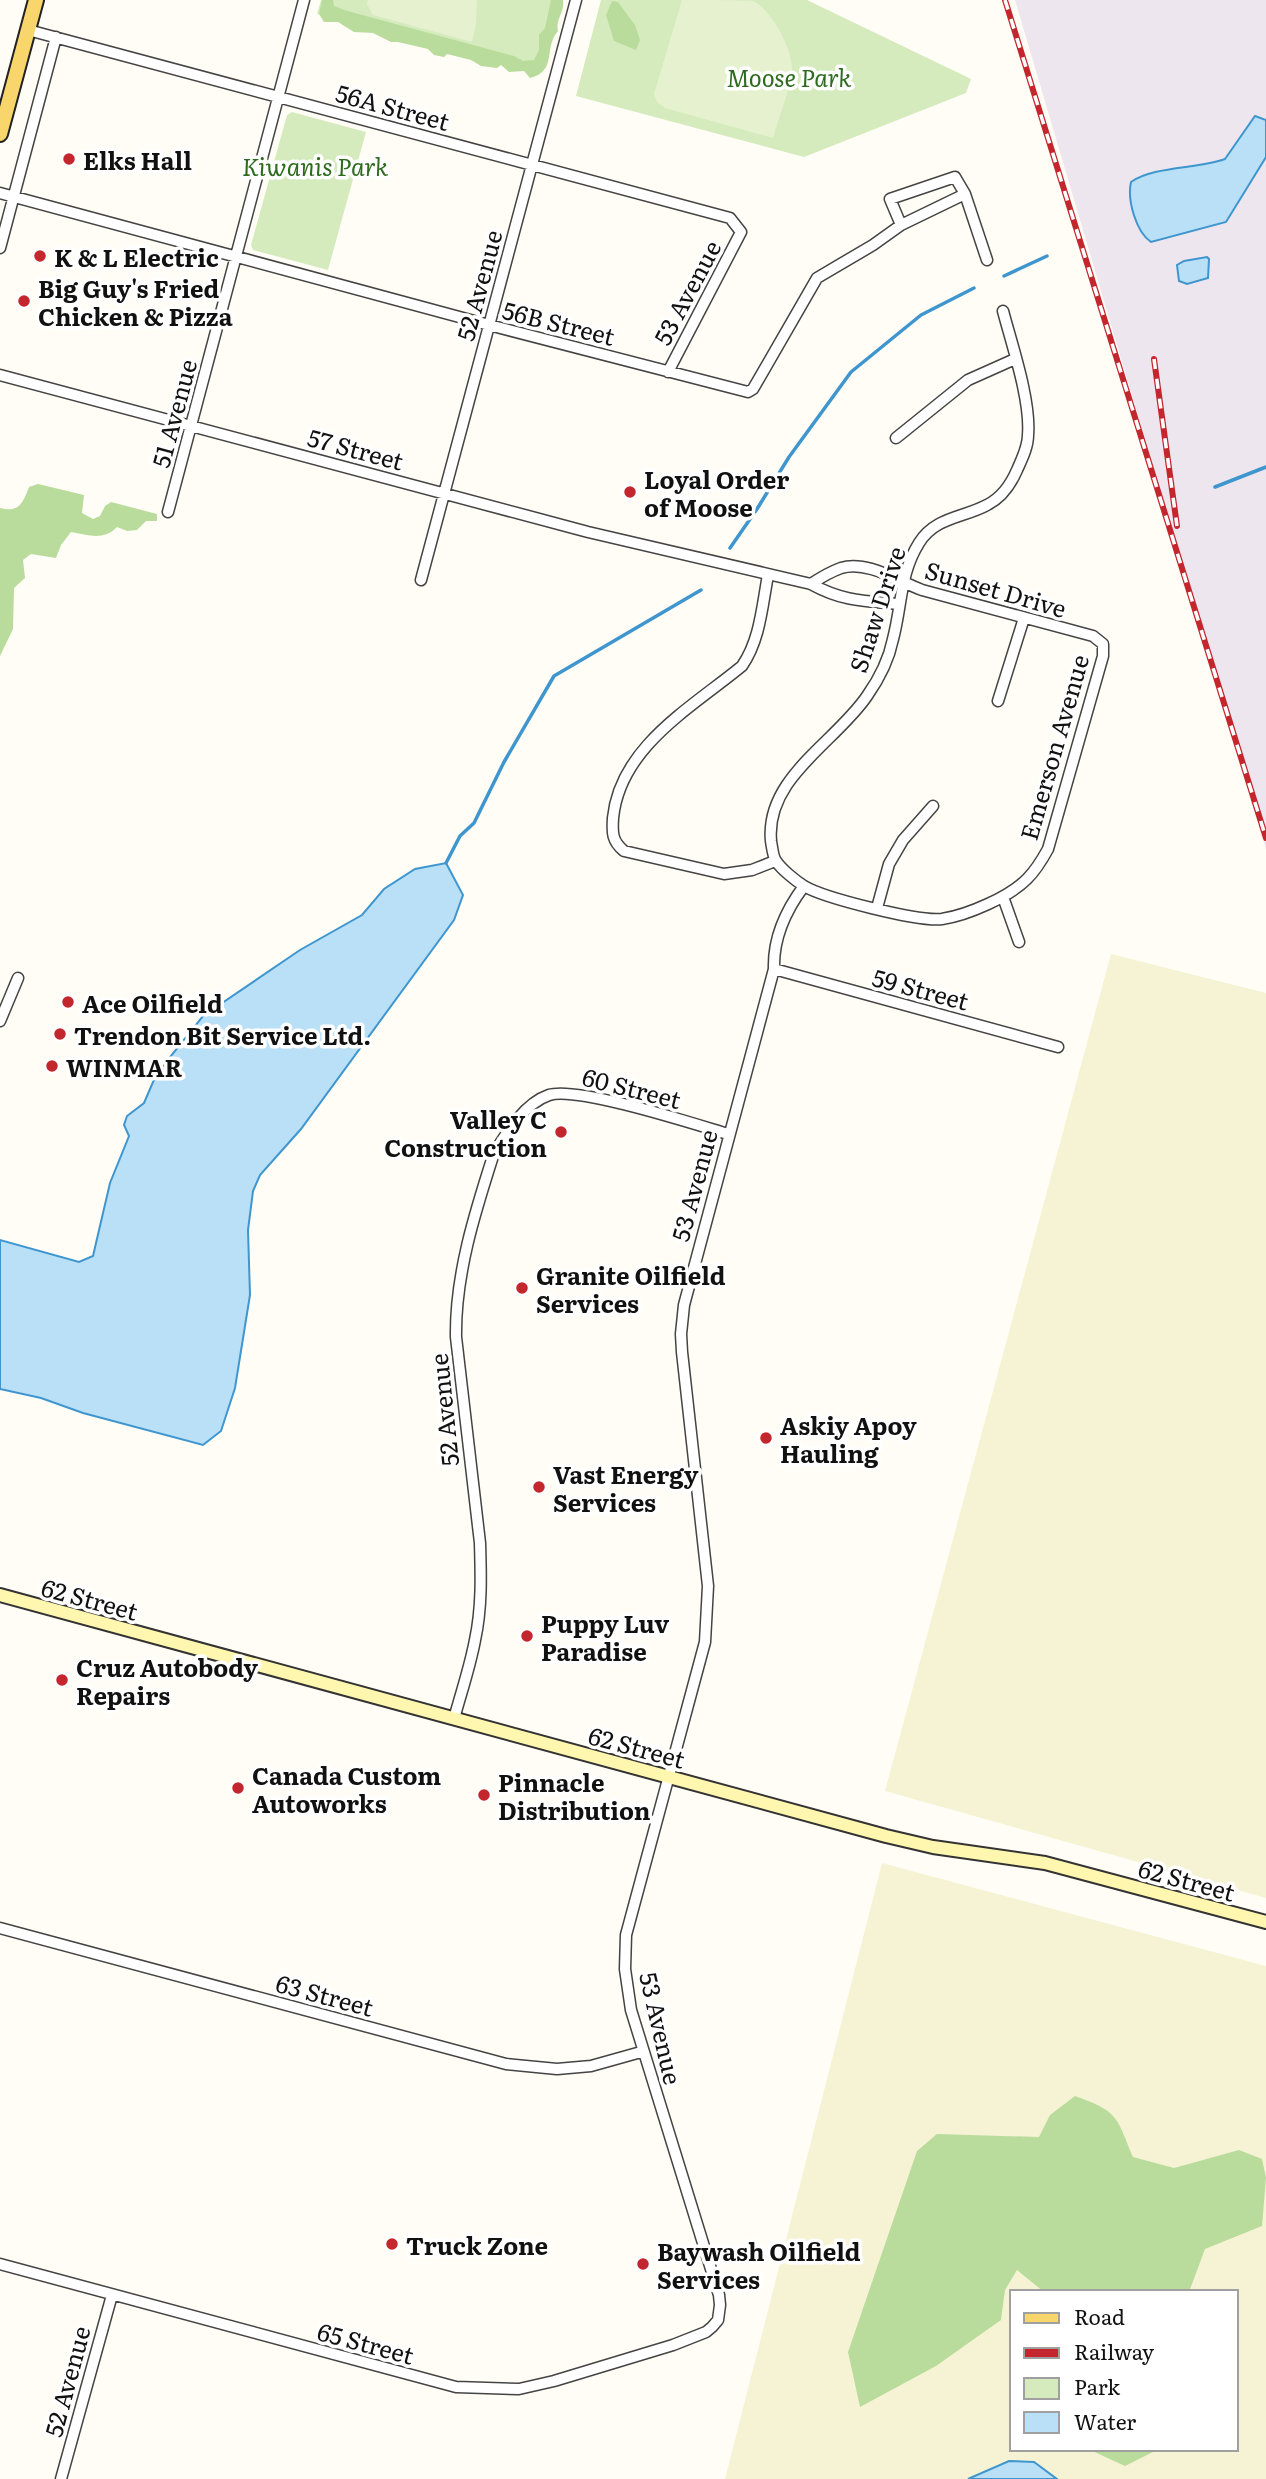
<svg xmlns="http://www.w3.org/2000/svg" width="1266" height="2479" viewBox="0 0 1266 2479" font-family="Literata,serif">
<style>
.industrial{fill:#eee6ef}
.farmland{fill:#f6f3d4;fill-rule:evenodd}
.green{fill:#d5ebbd}
.forest{fill:#b9dc9c}
.pitch{fill:#e6f2cf}
.water{fill:#b9e0f7;stroke:#3f96cf;stroke-width:2}
.lines{fill:none;stroke-linecap:round;stroke-linejoin:round}
.stream{stroke:#3f96cf;stroke-width:3.5}
.street-casing{stroke:#444;stroke-width:13}
.secondary-casing{stroke:#333;stroke-width:16}
.primary-casing{stroke:#222;stroke-width:18}
.street{stroke:#fff;stroke-width:10}
.secondary{stroke:#fff6b0;stroke-width:12}
.primary{stroke:#f9d66b;stroke-width:14}
.rail-casing{stroke:#c4262e;stroke-width:6}
.rail{stroke:#fff;stroke-width:3.5;stroke-dasharray:10;stroke-linecap:butt}
.poi-dot{fill:#c4262e;stroke:#fff;stroke-width:2.5}
.labels{text-anchor:middle;dominant-baseline:central;stroke-width:7;stroke-linejoin:round;paint-order:stroke}
.park-label{font-size:24px;font-style:italic;fill:#2f6b1f;stroke:#fff}
.street-label{font-size:24px;fill:#111;stroke:#fff}
.poi-label{font-size:24px;font-weight:bold;fill:#111;stroke:#fff;text-anchor:start}
</style>
<rect width="100%" height="100%" fill="#fffdf5"/>
<path class="industrial" d="M1015,0H1266V849Z"/>
<path class="farmland" d="M1111,954L1266,993V1898L885,1791Z
M882,1863L1266,1966V2479H725ZM1012,2292H1236V2449H1012Z"/>
<path class="green" d="M321,0H558L537,72L317,14Z
M601,0H807L971,79L966,93L804,157L576,96Z
M292,112L366,132L328,270L253,250L251,245L287,115Z"/>
<path class="forest" d="M322,0H333L334,6L344,10L514,56L523,61L534,60L539,50V35L545,28L551,0H563C565,12 555,20 558,31C543,48 558,71 530,78L524,71L509,72L501,65L497,68L481,66L471,60L447,54L444,57L434,55L428,49L398,42H391L373,33L354,32L338,22H324L319,14Z
M612,1L618,2L635,25L640,40L636,50L614,41L606,15Z
M38,484L84,495L82,513L93,519L100,516L105,506L111,502L157,514V521H146L137,530L127,531L117,527C104,541 88,535 71,532L61,545L56,558L31,554L23,560L25,578L14,588L13,629L0,656V508C19,513 23,503 29,487Z
M1075,2096C1119,2112 1116,2116 1133,2157L1174,2168L1239,2150L1262,2159L1266,2178L1262,2226L1205,2249L1189,2292H1044L1017,2270L1005,2290L1001,2320L936,2366L860,2407L848,2352L917,2151L937,2134L1039,2137L1050,2115Z
M1088,2449H1159L1125,2466Z"/>
<path class="pitch" d="M368,0H477L476,23L472,42L373,15L367,4Z
M682,0C696,0 743,0 753,1C771,10 793,49 792,70C791,86 778,120 773,138L665,108L657,102L654,94Z"/>
<path class="water" d="M1255,116L1266,120V157L1226,222L1151,242C1136,232 1127,200 1131,182C1153,166 1199,169 1225,159Z
M1207,257L1209,259L1208,278L1187,284L1179,281L1177,265L1184,261Z
M446,863L463,895L454,920L301,1129L260,1175L253,1191L248,1230L250,1295L235,1388L221,1431L203,1445L83,1413L41,1398L0,1389V1240L79,1262L93,1256L110,1183L129,1136L124,1125L127,1116L144,1103L153,1082L166,1062L203,1016L300,950L362,915L384,889L415,869Z
M1009,2461L1034,2462L1057,2479H968Z"/>
<g class="lines">
<path class="stream" d="M1004,276L1047,256
M1215,487L1266,467
M730,548L757,509L789,457L851,372L921,315L974,288
M446,863L460,836L474,823L504,762L554,676L701,590"/>
<g class="street-casing">
<path id="street" d="M28,30L730,218L741,232L668,372
M0,193L489,325L748,392L753,389L817,278L873,245L901,225L965,194
M901,225L890,199L955,177L965,194L987,260
M0,248L56,37
M0,375L588,532L811,584C842,601 863,601 898,604
M896,438L968,380L1015,359
M168,512L304,0
M768,575C762,607 760,640 742,666C691,708 620,747 613,818C612,833 612,841 624,851L724,874L752,870L775,861
M421,580L576,0
M811,584C820,578 830,572 841,568C867,560 898,581 922,590L1093,636L1103,644V656L1048,849C1042,860 1036,870 1027,879C1009,897 968,915 942,919C919,922 824,898 804,886C796,881 781,869 776,861C773,857 772,847 771,841C765,778 836,742 867,696C879,679 889,659 893,639C902,605 900,573 919,543C935,517 963,518 987,505C1001,498 1011,484 1017,470C1022,459 1028,447 1028,435C1031,401 1012,345 1003,311
M998,701L1024,618
M1003,897L1019,942
M877,908L889,864L903,840L933,806
M774,969L1058,1047
M0,1021L18,978
M454,1719C461,1693 470,1667 475,1640C482,1608 481,1575 480,1543L456,1337C455,1275 475,1212 494,1153C507,1132 525,1103 549,1095C577,1086 694,1124 728,1134
M0,1928L506,2064L557,2069L591,2066L641,2052
M0,2264L456,2387L519,2389L554,2381L673,2345L706,2332L712,2327L718,2320L720,2305L719,2295L631,2010L625,1969L626,1935L705,1642L708,1586L682,1352L681,1334L684,1305L774,969C773,939 786,910 804,886
M61,2479L112,2295"/>
</g>
<g class="secondary-casing">
<path id="secondary" d="M0,1595L886,1836L933,1847L1045,1863L1266,1922"/>
</g>
<g class="primary-casing">
<path id="primary" d="M0,134L36,0"/>
</g>
<use href="#street" class="street"/>
<use href="#secondary" class="secondary"/>
<use href="#primary" class="primary"/>
<g class="rail-casing">
<path id="rail" d="M1005,0L1266,838
M1154,359L1177,526"/>
</g>
<use href="#rail" class="rail"/>
</g>
<g class="poi-dot">
<circle cx="69" cy="159" r="7"/>
<circle cx="40" cy="256" r="7"/>
<circle cx="24" cy="301" r="7"/>
<circle cx="630" cy="492" r="7"/>
<circle cx="68" cy="1002" r="7"/>
<circle cx="60" cy="1034" r="7"/>
<circle cx="52" cy="1066" r="7"/>
<circle cx="561" cy="1132" r="7"/>
<circle cx="522" cy="1288" r="7"/>
<circle cx="766" cy="1438" r="7"/>
<circle cx="539" cy="1487" r="7"/>
<circle cx="527" cy="1636" r="7"/>
<circle cx="62" cy="1680" r="7"/>
<circle cx="238" cy="1788" r="7"/>
<circle cx="484" cy="1795" r="7"/>
<circle cx="392" cy="2244" r="7"/>
<circle cx="643" cy="2264" r="7"/>
</g>
<g class="labels">
<g class="park-label">
<text x="789" y="76">Moose Park</text>
<text x="315" y="165">Kiwanis Park</text>
</g>
<g class="street-label">
<text transform="translate(393 106) rotate(15)">56A Street</text>
<text transform="translate(478 285) rotate(-75)">52 Avenue</text>
<text transform="translate(686 292) rotate(-62)">53 Avenue</text>
<text transform="translate(559 322) rotate(14)">56B Street</text>
<text transform="translate(173 413) rotate(-75)">51 Avenue</text>
<text transform="translate(356 448) rotate(15)">57 Street</text>
<text transform="translate(996 588) rotate(16)">Sunset Drive</text>
<text transform="translate(876 609) rotate(-72)">Shaw Drive</text>
<text transform="translate(1053 747) rotate(-74)">Emerson Avenue</text>
<text transform="translate(921 988) rotate(15)">59 Street</text>
<text transform="translate(632 1087) rotate(14)">60 Street</text>
<text transform="translate(693 1185) rotate(-75)">53 Avenue</text>
<text transform="translate(443 1410) rotate(-96)">52 Avenue</text>
<text transform="translate(90 1598) rotate(15)">62 Street</text>
<text transform="translate(637 1746) rotate(15)">62 Street</text>
<text transform="translate(1187 1879) rotate(15)">62 Street</text>
<text transform="translate(325 1994) rotate(15)">63 Street</text>
<text transform="translate(662 2028) rotate(77)">53 Avenue</text>
<text transform="translate(366 2342) rotate(15)">65 Street</text>
<text transform="translate(66 2381) rotate(-75)">52 Avenue</text>
</g>
<g class="poi-label">
<text x="83" y="159">Elks Hall</text>
<text x="54" y="256">K &amp; L Electric</text>
<text x="38" y="287">Big Guy's Fried<tspan x="38" dy="28">Chicken &amp; Pizza</tspan></text>
<text x="644" y="478">Loyal Order<tspan x="644" dy="28">of Moose</tspan></text>
<text x="82" y="1002">Ace Oilfield</text>
<text x="74" y="1034">Trendon Bit Service Ltd.</text>
<text x="66" y="1066">WINMAR</text>
<text x="547" y="1118" text-anchor="end">Valley C<tspan x="547" dy="28">Construction</tspan></text>
<text x="536" y="1274">Granite Oilfield<tspan x="536" dy="28">Services</tspan></text>
<text x="780" y="1424">Askiy Apoy<tspan x="780" dy="28">Hauling</tspan></text>
<text x="553" y="1473">Vast Energy<tspan x="553" dy="28">Services</tspan></text>
<text x="541" y="1622">Puppy Luv<tspan x="541" dy="28">Paradise</tspan></text>
<text x="76" y="1666">Cruz Autobody<tspan x="76" dy="28">Repairs</tspan></text>
<text x="252" y="1774">Canada Custom<tspan x="252" dy="28">Autoworks</tspan></text>
<text x="498" y="1781">Pinnacle<tspan x="498" dy="28">Distribution</tspan></text>
<text x="406" y="2244">Truck Zone</text>
<text x="657" y="2250">Baywash Oilfield<tspan x="657" dy="28">Services</tspan></text>
</g>
</g>
<rect x="1010" y="2290" width="228" height="161" fill="#ffffff" stroke="#a0a0a0" stroke-width="2"/>
<rect x="1024" y="2313" width="35" height="10" fill="#f9d66b" stroke="#a0a0a0" stroke-width="2"/>
<text x="1074" y="2325" font-size="21" fill="#111111">Road</text>
<rect x="1024" y="2348" width="35" height="10" fill="#c4262e" stroke="#a0a0a0" stroke-width="2"/>
<text x="1074" y="2360" font-size="21" fill="#111111">Railway</text>
<rect x="1024" y="2378" width="35" height="21" fill="#d5ebbd" stroke="#a0a0a0" stroke-width="2"/>
<text x="1074" y="2395" font-size="21" fill="#111111">Park</text>
<rect x="1024" y="2412" width="35" height="21" fill="#b9e0f7" stroke="#a0a0a0" stroke-width="2"/>
<text x="1074" y="2430" font-size="21" fill="#111111">Water</text>
</svg>
